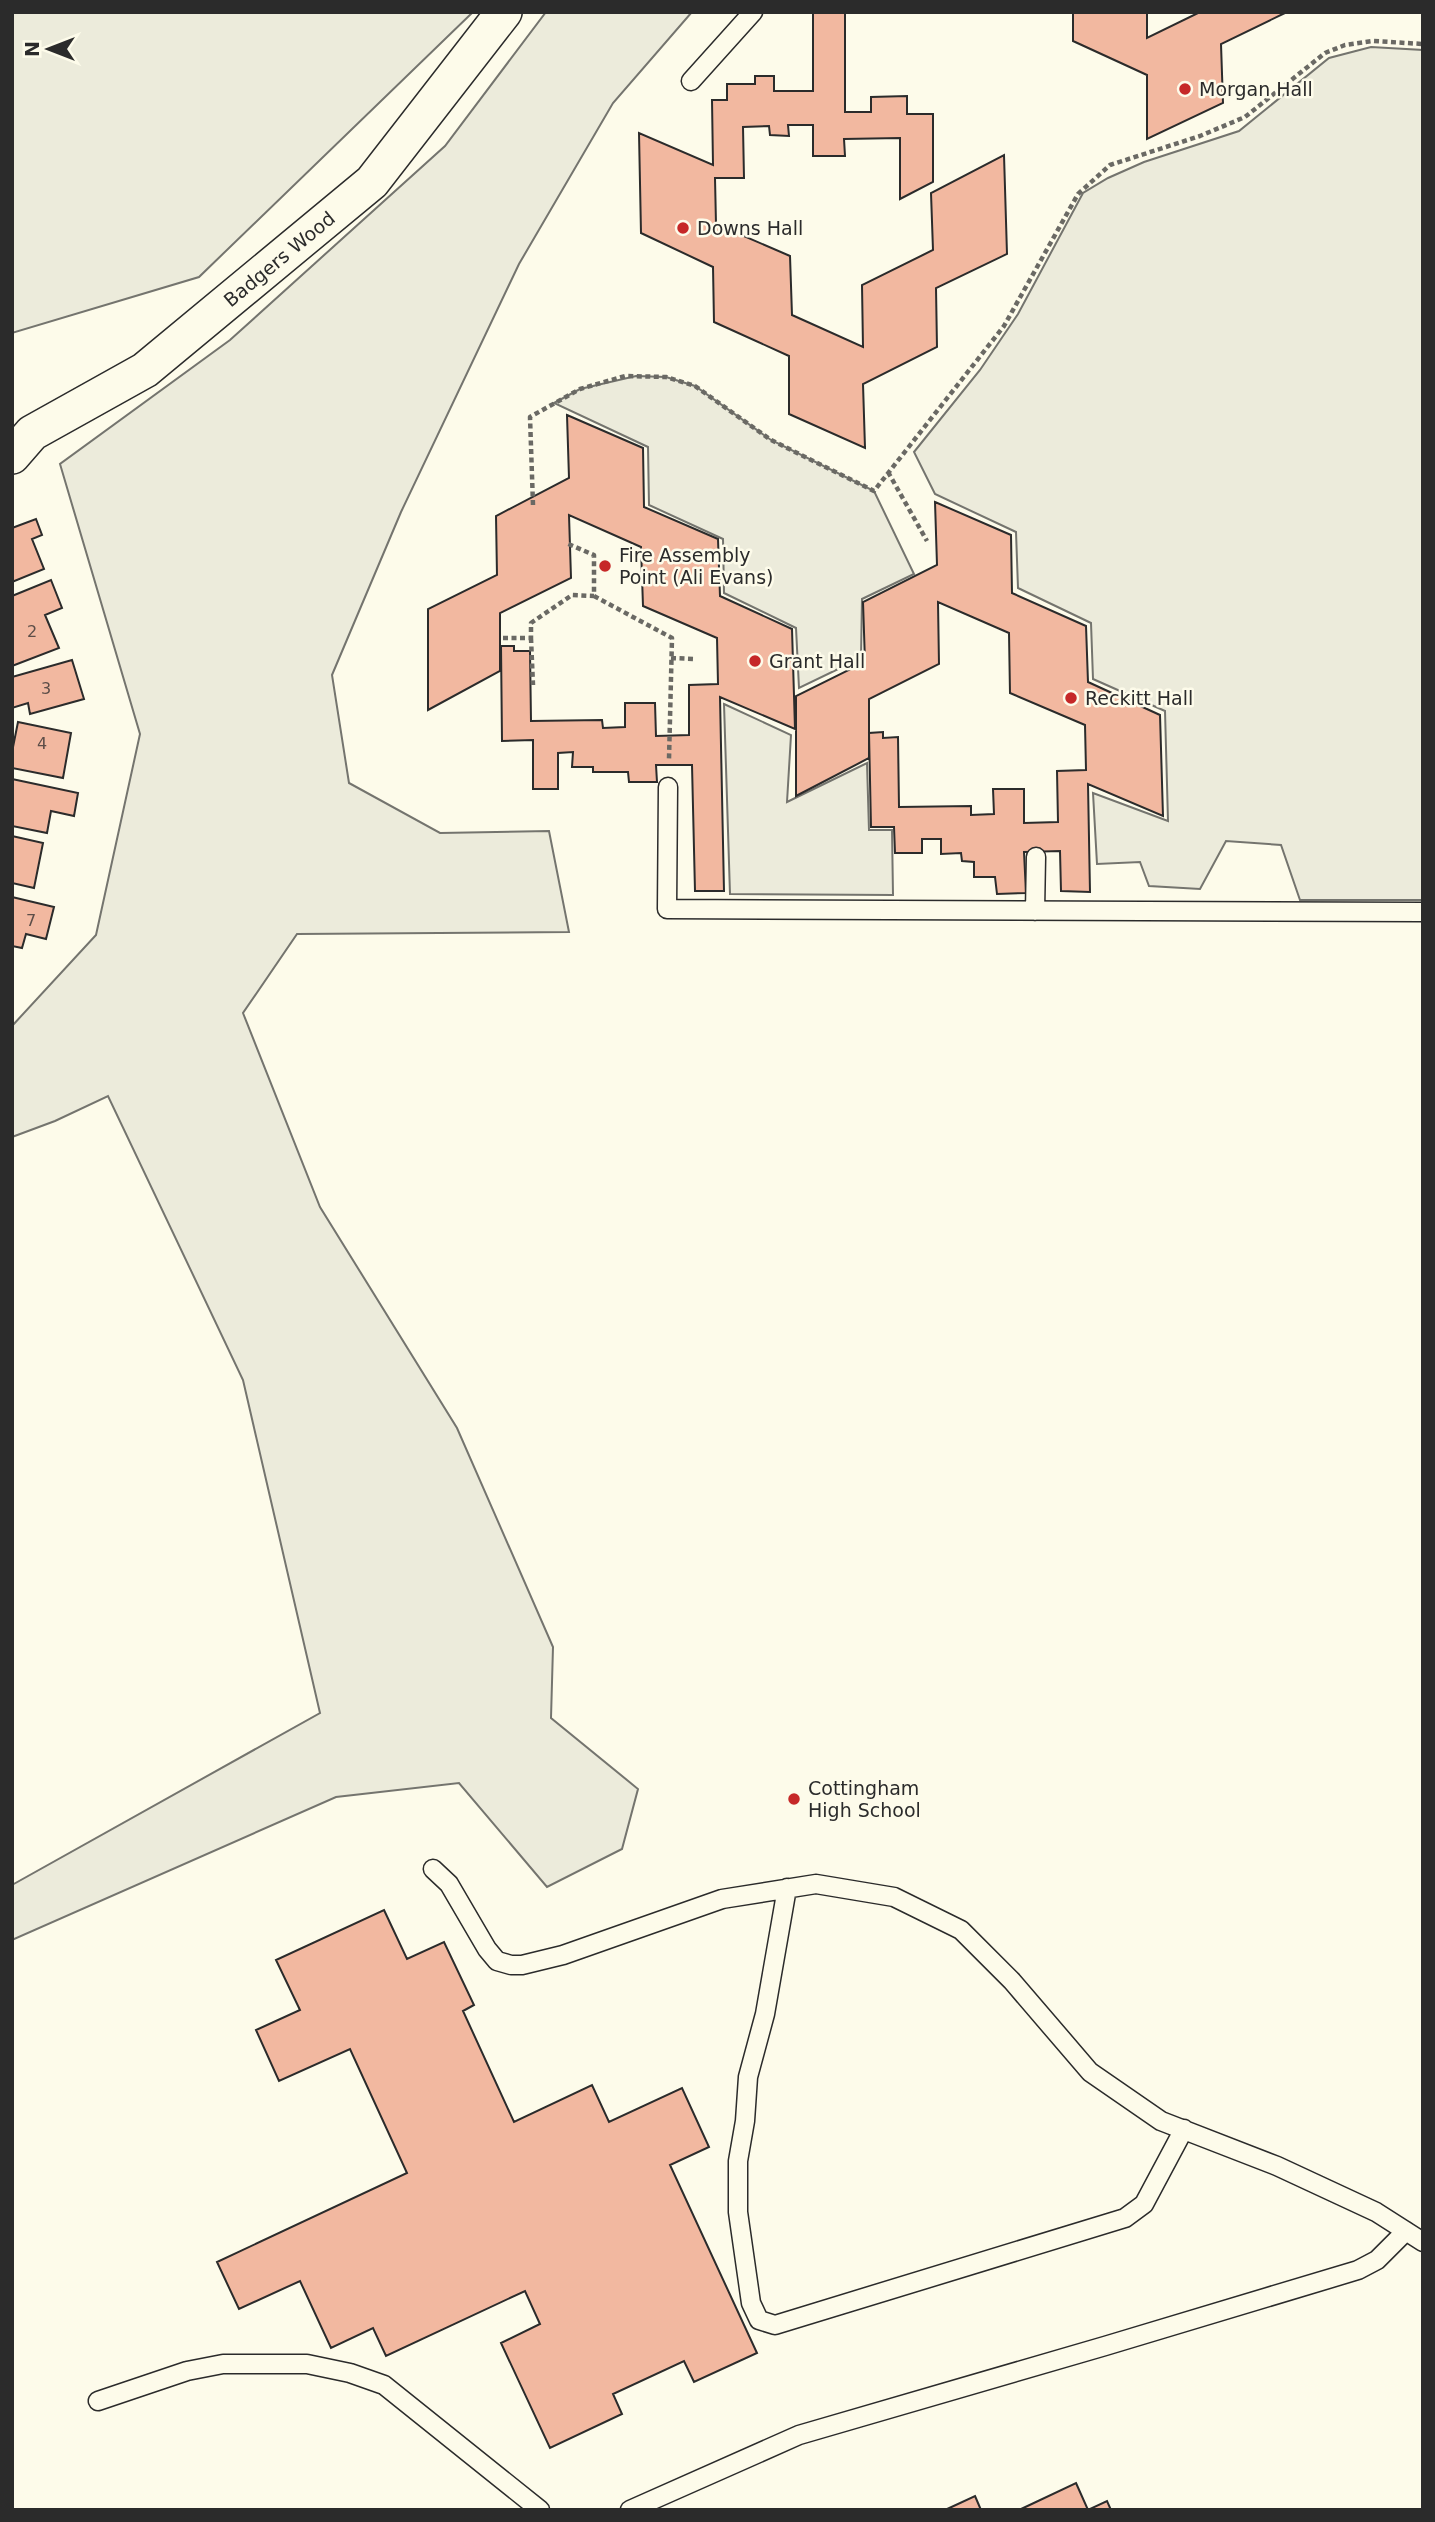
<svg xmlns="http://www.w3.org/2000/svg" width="1435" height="2522" viewBox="0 0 1435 2522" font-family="'DejaVu Sans',sans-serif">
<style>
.green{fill:#ecebdb;stroke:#74746e;stroke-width:2}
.building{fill:#f2b8a0;stroke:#2b2b2b;stroke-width:2}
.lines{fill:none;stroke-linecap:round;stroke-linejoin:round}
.service-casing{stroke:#2b2b2b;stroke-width:21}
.minor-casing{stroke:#2b2b2b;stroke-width:38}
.path{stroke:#6a6964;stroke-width:4.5;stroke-dasharray:5 3.5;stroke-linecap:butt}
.service{stroke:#fdfbea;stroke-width:18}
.minor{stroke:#fdfbea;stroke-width:35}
.poi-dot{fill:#c62828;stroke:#fdfbea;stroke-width:2.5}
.labels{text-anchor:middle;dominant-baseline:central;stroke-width:5;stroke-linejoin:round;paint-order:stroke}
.number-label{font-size:16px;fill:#5d4e48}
.poi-label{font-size:19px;fill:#2b2b2b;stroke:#fdfbea;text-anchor:start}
.street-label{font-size:19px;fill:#2b2b2b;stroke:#fdfbea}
</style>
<rect width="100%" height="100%" fill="#fdfbea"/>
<path class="green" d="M12,12H473L199,277L12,333Z
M546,12H692L613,103L519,264L401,512L332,675L349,783L440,833L549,831L569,932L297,934L243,1013L320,1207L457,1428L553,1647L551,1718L638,1789L622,1849L547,1887L459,1783L336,1797L12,1940V1885L320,1713L243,1380L108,1096L55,1121L12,1137V1026L96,935L140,734L60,464L230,340L445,146Z
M1371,47L1423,50V900H1300L1281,845L1226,841L1200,889L1149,886L1140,862L1097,864L1093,793L1168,821L1165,711L1093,679L1091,623L1018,588L1016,532L935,494L914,452L980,370L1018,314L1083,193L1108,178L1144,162L1239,131L1329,58Z
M636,376L666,377L695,386L771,440L874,491L914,574L862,599L861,658L799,688L796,628L724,593L723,539L649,505L648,447L554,403L580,389Z
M724,704L791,735L787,802L867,763L869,830H892L893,895L730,894Z"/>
<path class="building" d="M813,12H845V112H871V97L907,96V114H933V182L900,199V138L844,139L845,156H813V125H788L789,136L770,135L769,126L743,127L744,178H715L716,224L790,256L792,315L863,347L862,285L933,250L931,193L1004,155L1007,254L936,288L937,347L863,384L865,448L789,414V356L714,322L713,267L641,233L639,133L713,165L712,100H727V84H755V76H774V91H813Z
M1073,12H1147V38L1200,12H1287L1221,44L1223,103L1147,139V75L1073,41Z
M567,415L643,448L644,507L718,539L720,596L792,629L795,729L720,697L724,891H695L692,765H656L657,782H629L628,772H593V767H572L573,752L558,753V789H533V740L502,741L501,646H514V651H530L531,721L602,720L603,728L625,727V703H655L656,736L689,735V685L718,684L717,638L643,606L641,547L569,515L571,578L500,613V671L428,710V609L497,575L496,516L569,478Z
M935,502L1011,535L1012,593L1086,626L1088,682L1160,715L1163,816L1088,784L1090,892L1061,891L1060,851L1024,852L1026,893L997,894L995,877H974V862L962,861L961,853L941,854V839H922V853H895L894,827H871L869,733L883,732V738L898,737L899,807L971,806V815L994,814L993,789H1024V823L1058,822L1057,771L1086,770L1085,725L1010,693L1009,633L938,602L939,664L869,699V758L796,796V696L865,662L863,602L937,565Z
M36,519L42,535L32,539L44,569L12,582V528Z
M51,580L62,608L45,615L59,648L12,666V596Z
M72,660L84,699L30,714L28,703L12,708V677Z
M18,722L71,733L63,778L12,768V752Z
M12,779L78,793L74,816L51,811L47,833L12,826Z
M12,836L43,843L34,888L12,883Z
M12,897L54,907L46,939L26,934L22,948L12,946Z
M384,1910L407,1959L444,1942L474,2005L463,2011L514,2122L592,2085L609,2122L682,2088L709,2147L670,2165L757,2353L694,2382L684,2361L613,2394L622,2414L550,2448L501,2343L540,2324L525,2291L386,2356L373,2328L331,2348L300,2281L239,2309L217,2262L407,2173L350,2049L279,2081L256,2030L300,2010L276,1960Z
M1076,2483L1088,2510L1107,2501L1111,2510H1019Z
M975,2496L981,2510H945Z"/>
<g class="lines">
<g class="service-casing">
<path id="service" d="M691,81L753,12
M668,787L667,909L1423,912
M1035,911L1036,857
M433,1869L449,1884L487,1949L497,1961L511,1965H522L563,1955L722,1899L816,1884L894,1897L961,1930L1012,1981L1090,2072L1161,2121L1277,2166L1376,2212L1423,2242
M787,1888L765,2014L748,2077L745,2121L738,2161V2212L751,2303L759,2320L775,2325L1125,2218L1144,2204L1184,2129
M98,2401L187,2371L223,2364H307L350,2373L384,2385L540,2510
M630,2510L799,2435L1105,2346L1358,2270L1377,2260L1406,2231"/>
</g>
<g class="minor-casing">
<g id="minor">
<path id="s1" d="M12,456L32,433L145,370L372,182L504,12"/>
</g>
</g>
<path class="path" d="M888,472L927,541
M533,505L530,417L580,389L625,376L666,377L695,386L771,440L874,491L1004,326L1078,194L1110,165L1200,136L1245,117L1325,53L1345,45L1373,41L1423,44
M594,596L672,638L669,759
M503,638H531V623L572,595L594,596V555L566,543
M531,638L533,685
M671,658L696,659"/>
<use href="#service" class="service"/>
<use href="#minor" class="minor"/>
</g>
<g class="poi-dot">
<circle cx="1185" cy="89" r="7"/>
<circle cx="683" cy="228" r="7"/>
<circle cx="605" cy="566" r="7"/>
<circle cx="755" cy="661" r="7"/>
<circle cx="1071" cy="698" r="7"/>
<circle cx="794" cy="1799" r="7"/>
</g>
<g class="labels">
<g class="number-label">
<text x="32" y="631">2</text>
<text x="46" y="688">3</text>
<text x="42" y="743">4</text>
<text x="31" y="920">7</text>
</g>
<g class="poi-label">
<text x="1199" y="89">Morgan Hall</text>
<text x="697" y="228">Downs Hall</text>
<text x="619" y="555">Fire Assembly<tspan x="619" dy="22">Point (Ali Evans)</tspan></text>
<text x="769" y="661">Grant Hall</text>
<text x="1085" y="698">Reckitt Hall</text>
<text x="808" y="1788">Cottingham<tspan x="808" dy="22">High School</tspan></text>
</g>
<g class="street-label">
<text stroke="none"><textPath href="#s1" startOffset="334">Badgers Wood</textPath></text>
</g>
</g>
<rect width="1435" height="2522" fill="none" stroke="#2b2b2b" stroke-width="28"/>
<g transform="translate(49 49) rotate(270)" stroke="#fdfbea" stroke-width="5" paint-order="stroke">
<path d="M0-5L12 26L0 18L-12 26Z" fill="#2b2b2b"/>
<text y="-10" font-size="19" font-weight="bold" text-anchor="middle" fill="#2b2b2b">N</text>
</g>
</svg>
